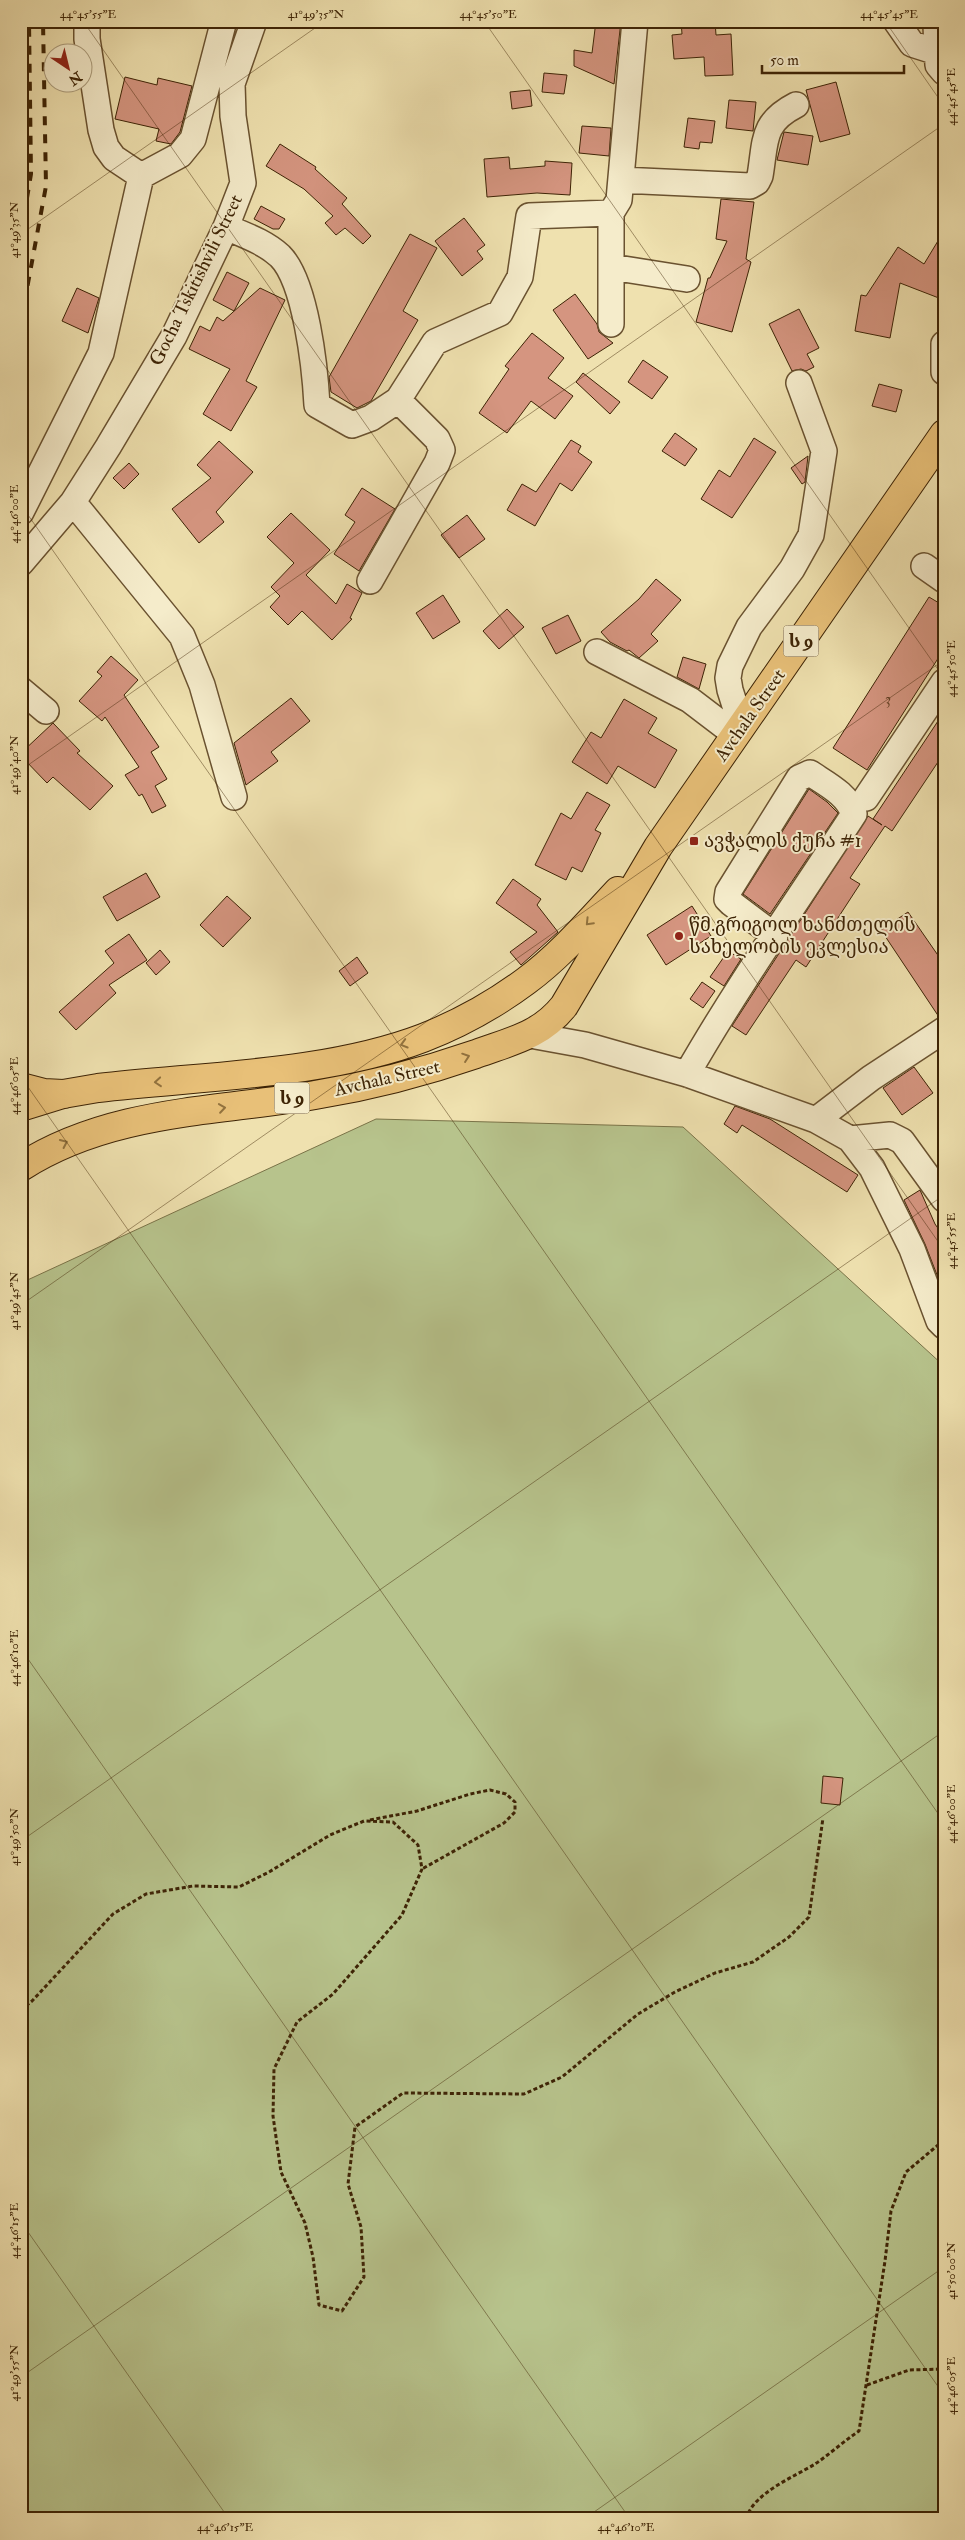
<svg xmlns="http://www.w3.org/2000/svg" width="965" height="2540" viewBox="0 0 965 2540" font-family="'IM FELL Double Pica','Noto Serif Georgian',serif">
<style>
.green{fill:#b7c38c;stroke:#7a7348}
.building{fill:#d59580;stroke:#3d2305}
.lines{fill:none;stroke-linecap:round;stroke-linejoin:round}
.minor-casing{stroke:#6a5230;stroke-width:28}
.major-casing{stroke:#3d2305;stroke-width:30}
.highway-casing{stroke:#3d2305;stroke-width:30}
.path{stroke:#3d2305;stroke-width:3;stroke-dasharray:4 2.5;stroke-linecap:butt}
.minor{stroke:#f5eccb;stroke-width:25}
.major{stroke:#e8c078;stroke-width:28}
.highway{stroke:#e8c078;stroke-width:28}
.rail{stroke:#3d2305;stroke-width:4;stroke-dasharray:9 9;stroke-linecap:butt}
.oneway{stroke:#92723e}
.ticks{fill:none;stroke:#3d2305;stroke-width:1;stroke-opacity:0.45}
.poi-dot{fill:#8f2418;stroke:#f5eccb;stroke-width:2}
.labels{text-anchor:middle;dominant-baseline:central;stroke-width:4;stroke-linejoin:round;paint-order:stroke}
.number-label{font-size:16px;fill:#634024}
.shield{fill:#f5eccb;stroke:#745f40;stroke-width:1}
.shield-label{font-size:18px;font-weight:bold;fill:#3d2305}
.street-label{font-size:19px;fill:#3d2305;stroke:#f5eccb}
.poi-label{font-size:19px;fill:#3d2305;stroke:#f5eccb;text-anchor:start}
.neatline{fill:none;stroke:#3d2305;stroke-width:2}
.ticks-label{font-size:12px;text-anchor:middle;fill:#3d2305}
</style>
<rect width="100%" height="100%" fill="#efe1af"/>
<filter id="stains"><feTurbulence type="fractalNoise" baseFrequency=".004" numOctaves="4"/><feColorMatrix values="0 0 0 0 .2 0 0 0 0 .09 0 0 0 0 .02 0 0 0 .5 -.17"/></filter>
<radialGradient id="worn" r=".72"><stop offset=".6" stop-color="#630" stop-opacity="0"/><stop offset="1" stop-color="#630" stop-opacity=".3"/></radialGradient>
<path class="green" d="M376,1119L683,1127L944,1366V2519H21V1283Z"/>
<path class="building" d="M596,21H621L614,84L574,66V50L592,53Z
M681,21H715L716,35L731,34L733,75L705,76L704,57L674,59L672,35L682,34Z
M544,73L567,75L564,94L542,92Z
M125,77L157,85L158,78L192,86L180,132L171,144L156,141L159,129L115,119Z
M836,82L850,134L820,142L806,90Z
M530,90L532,106L512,109L510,92Z
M729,100L756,102L753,131L726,128Z
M688,118L715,121L712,143L700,142L699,149L684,147Z
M582,126L611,128L609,156L579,153Z
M784,132L813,136L808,165L777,160Z
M280,144L316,167L315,169L347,198L342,204L371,236L363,244L345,228L336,235L325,223L333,216L304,189L266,166Z
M509,157L510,169L545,166V161L572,163L570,195L537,193L487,197L484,159Z
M721,199L754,202L746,259L751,262L732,332L696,322L708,278H710L727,241L716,239Z
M261,206L285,219L279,229H273L254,219Z
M464,218L485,245L477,251L483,259L462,276L435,241Z
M944,231V300L900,283L890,338L855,331L861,295L866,296L898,247L924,264Z
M410,234L437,248L403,311L418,320L371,401L357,408L331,392L329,377Z
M227,272L249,283L234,311L213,300Z
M77,288L99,298L88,333L62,321Z
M260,288L285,300L246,381L257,387L231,431L203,414L230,369L189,349L200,326L210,331L217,317L223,321Z
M575,294L597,324L599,332L613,343L588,359L553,310Z
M799,309L819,348L807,354L814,367L806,371L801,369L792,371L769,324Z
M532,333L564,358L548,378L573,396L555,419L531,401L507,433L479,413L509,369L505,366Z
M643,360L668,377L652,399L628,382Z
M583,373L620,402L610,414L576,382Z
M879,384L902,390L896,412L872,406Z
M675,433L697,449L685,466L662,451Z
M754,438L776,452L732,518L701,499L719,470L730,477Z
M571,440L581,446L578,452L592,462L572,491L560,483L535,526L507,510L522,484L536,492Z
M219,441L253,472L216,512L224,522L199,543L172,509L211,478L197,465Z
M808,456L805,482L802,484L791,468Z
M129,463L139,474L124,489L113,478Z
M362,488L395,509L359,571L334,554L355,522L345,515Z
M291,513L330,550L306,575L336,604L347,584L362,593L350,618L352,619L332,640L302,611L288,625L270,607L280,596L271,587L294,563L267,537Z
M467,515L485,539L459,558L441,535Z
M656,579L681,600L651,634L658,641L639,658L629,650L627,651L610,642L601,632L639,599Z
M443,595L460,622L433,639L416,613Z
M929,597L944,606V649L867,770L833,748Z
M507,609L524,627L499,649L483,631Z
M568,615L581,641L556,654L542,628Z
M111,656L138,680L124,695L159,747L151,752L167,779L155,786L166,806L152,813L142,794L139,796L125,775L139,767L105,717L102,721L79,701L102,676L97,672Z
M683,657L706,664L699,689L677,677Z
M291,698L310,721L271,752L278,761L246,785L234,743Z
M624,699L657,718L648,733L677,750L655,788L618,766L607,784L572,762L591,732L601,738Z
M944,712V753L892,831L885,826L850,878L860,884L806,967L796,960L746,1035L732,1026L868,816L882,825L873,819Z
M53,723L80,751L77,753L113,786L90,810L53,777L47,783L21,756V753Z
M809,789L827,802L838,813L770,914L743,894Z
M587,792L610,805L595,830L601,833L582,872L572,867L566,880L535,865L561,813L571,819Z
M146,873L160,897L117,921L103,897Z
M513,879L541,899L537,905L558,932L521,965L510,952L537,932L496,903Z
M227,896L251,918L223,947L200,925Z
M692,906L711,936L666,965L647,935Z
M908,912L944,964V1016L939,1017L881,930Z
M129,934L147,960L109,985L116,993L76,1030L59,1012L114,963L105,951Z
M160,950L170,962L156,975L146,963Z
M728,951L741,959L724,986L710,977Z
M357,957L368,973L350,986L339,971Z
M702,982L715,991L703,1008L690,999Z
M914,1067L933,1093L902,1115L883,1088Z
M735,1106L770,1119L858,1175L847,1192L742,1125L737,1133L724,1124Z
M920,1190L935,1224L944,1237V1293L925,1244L904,1200Z
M823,1776L843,1778L840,1805L821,1803Z"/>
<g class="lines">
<g class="minor-casing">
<path id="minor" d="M87,21V39L101,130L106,147L114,158L141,176
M896,21L912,44L937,52
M938,21L936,26L938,65L944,72
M621,180L750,186L757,182L760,176C766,141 761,123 796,105
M226,227C244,235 265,242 280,256C306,282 315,368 317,405L352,425L371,418L398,400L435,342L500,313L520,277L529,216L611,213L619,200L635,21
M611,267L687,279
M611,324V213
M944,344V372
M73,502L182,636L202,685L234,797
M21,512L101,353L141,176L180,155L193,139L223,24
M21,563L73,502L108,447L174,336L226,227L243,183L233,116L232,84L254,21
M924,566L944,580
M370,581L437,463L442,450L437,439L398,400
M597,652L690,700L736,735
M21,690L46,711
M745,722L737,712L730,690L728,678L730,666L749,627L792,569L811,535L824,451L799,383
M866,798L944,682
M530,1035L585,1045L687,1074L816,1120L850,1139L872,1168L912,1249L939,1321L944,1326
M687,1074C738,985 798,900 854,814C847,794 828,785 810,773L799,778L728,892L727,899L731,903L775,936
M816,1120L871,1078L944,1030
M850,1139L890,1135L902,1141L944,1199"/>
</g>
<g class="major-casing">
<path id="major" d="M21,1087L44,1093L63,1094"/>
</g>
<g class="highway-casing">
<path id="highway" d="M21,1107L63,1094L98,1088C201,1076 326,1075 423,1038C459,1024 495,1004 526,981C560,956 589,922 618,891
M21,1167C110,1110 215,1112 315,1095C370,1086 424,1072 476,1054C511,1041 540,1036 564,1006L658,847L944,434"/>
</g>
<path class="path" d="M370,1820L417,1811L470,1794L490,1790L506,1794L515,1802V1812L504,1823L422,1869
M21,2010L32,2001L113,1914L146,1894L193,1886L239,1887L269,1872L330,1835L364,1821L393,1822L418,1845L422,1869L402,1915L333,1994L297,2022L274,2069L273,2116L281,2172L305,2223L313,2257L319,2305L342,2311L364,2277L361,2227L348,2184L355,2127L403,2093L524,2094L562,2077L638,2014L675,1992L715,1973L753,1962L789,1937L809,1917L823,1818
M867,2385L909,2370L944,2369
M746,2519C753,2493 794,2477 815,2464C830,2454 844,2441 859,2431L885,2261L891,2211L906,2172L944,2140"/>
<use href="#minor" class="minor"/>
<use href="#major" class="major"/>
<use href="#highway" class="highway"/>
<path class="rail" d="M21,234L31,174L29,21
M21,321L46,186L43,21"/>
</g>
<defs><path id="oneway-chevron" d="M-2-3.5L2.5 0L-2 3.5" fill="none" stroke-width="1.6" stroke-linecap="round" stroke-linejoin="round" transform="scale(1.25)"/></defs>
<g class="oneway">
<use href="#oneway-chevron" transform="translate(589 922) rotate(134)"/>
<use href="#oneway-chevron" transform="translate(404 1044) rotate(164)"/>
<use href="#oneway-chevron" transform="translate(466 1057) rotate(-19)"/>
<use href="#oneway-chevron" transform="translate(158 1082) rotate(175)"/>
<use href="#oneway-chevron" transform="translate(222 1108) rotate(-8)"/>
<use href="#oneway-chevron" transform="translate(64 1143) rotate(-25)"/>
</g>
<path class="ticks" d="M83,21L944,1250M484,21L944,678M885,21L944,106M21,234L325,21M21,505L944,1822M21,770L944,124M21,1077L944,2395M21,1305L944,660M21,1649L630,2519M21,1841L944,1195M21,2222L229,2519M21,2377L944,1731M584,2519L944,2267"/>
<g class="poi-dot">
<rect x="689" y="836" width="10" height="10" rx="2.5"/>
<circle cx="679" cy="936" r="5"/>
</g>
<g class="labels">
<g class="number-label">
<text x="888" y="699">3</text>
</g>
<g class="shield">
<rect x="783.5" y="625.5" width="35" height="31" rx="4"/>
<rect x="274.5" y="1082.5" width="35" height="31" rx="4"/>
</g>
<g class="shield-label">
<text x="801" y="641">ს 9</text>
<text x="292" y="1098">ს 9</text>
</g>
<g class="street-label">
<text transform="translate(196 280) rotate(-64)">Gocha Tskitishvili Street</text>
<text transform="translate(750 715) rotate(-55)">Avchala Street</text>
<text transform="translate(387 1078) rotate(-13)">Avchala Street</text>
</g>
<g class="poi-label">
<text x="704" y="841">ავჭალის ქუჩა #1</text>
<text x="689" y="925">წმ.გრიგოლ ხანძთელის<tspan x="689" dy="22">სახელობის ეკლესია</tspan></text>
</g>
</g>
<rect width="965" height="2540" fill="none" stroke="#efe1af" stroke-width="55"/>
<g transform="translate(68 68) rotate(145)"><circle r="24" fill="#f5eccb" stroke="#ab9c7c"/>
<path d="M0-4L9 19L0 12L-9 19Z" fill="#8f2418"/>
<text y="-8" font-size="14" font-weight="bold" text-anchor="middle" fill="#3d2305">N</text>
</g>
<path d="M762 65v8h142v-8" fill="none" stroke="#3d2305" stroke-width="2.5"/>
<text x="770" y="65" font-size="15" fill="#3d2305" stroke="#f5eccb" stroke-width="4" paint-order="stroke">50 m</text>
<rect x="28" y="28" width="910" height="2484" class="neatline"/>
<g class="ticks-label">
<text x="88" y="18">44°45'55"E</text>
<text x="316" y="18">41°49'35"N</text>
<text x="488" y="18">44°45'50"E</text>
<text x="889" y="18">44°45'45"E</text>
<text transform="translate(951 97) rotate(-90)" y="4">44°45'45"E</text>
<text transform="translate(14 230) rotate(-90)" y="4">41°49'35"N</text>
<text transform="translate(14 514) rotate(-90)" y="4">44°46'00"E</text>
<text transform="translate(951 669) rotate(-90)" y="4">44°45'50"E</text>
<text transform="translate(14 765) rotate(-90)" y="4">41°49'40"N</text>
<text transform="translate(14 1086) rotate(-90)" y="4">44°46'05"E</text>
<text transform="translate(951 1241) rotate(-90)" y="4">44°45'55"E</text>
<text transform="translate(14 1301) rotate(-90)" y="4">41°49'45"N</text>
<text transform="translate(14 1658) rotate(-90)" y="4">44°46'10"E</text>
<text transform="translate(951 1814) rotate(-90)" y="4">44°46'00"E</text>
<text transform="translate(14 1837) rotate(-90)" y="4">41°49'50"N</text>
<text transform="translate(14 2231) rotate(-90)" y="4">44°46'15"E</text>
<text transform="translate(951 2271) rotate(-90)" y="4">41°50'00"N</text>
<text transform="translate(14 2373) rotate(-90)" y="4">41°49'55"N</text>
<text transform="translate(951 2386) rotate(-90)" y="4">44°46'05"E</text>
<text x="225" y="2531">44°46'15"E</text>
<text x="626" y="2531">44°46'10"E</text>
</g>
<rect width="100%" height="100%" filter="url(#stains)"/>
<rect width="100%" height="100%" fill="url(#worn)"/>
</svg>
